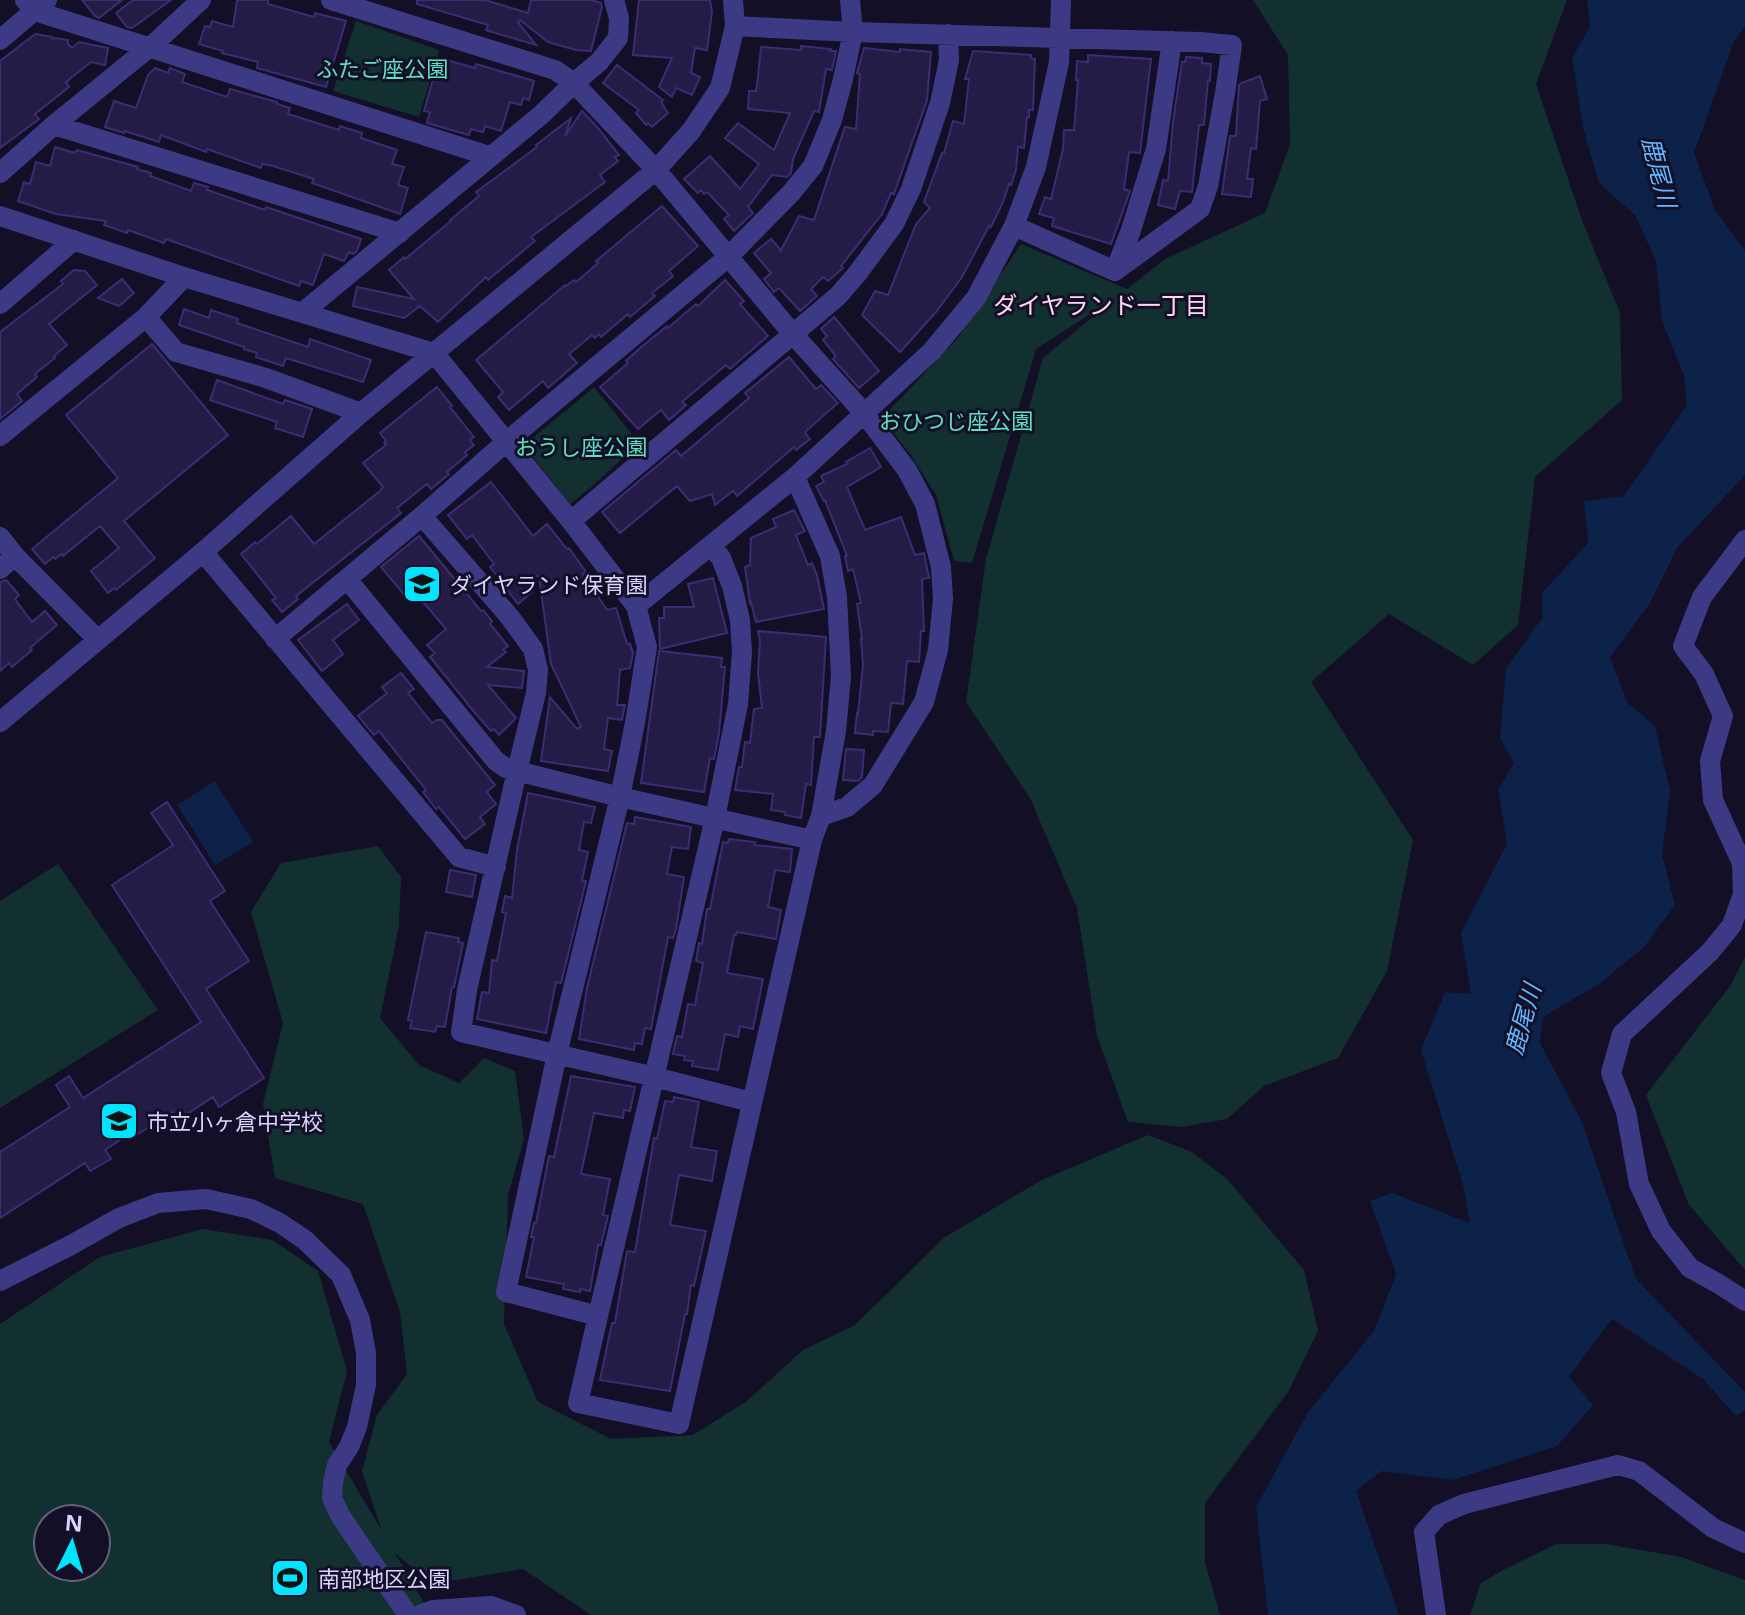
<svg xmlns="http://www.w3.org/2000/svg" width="1745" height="1615" viewBox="0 0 1745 1615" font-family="'Open Sans','Noto Sans JP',sans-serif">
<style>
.green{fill:#12302f;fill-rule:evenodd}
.water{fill:#0c2248}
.building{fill:#241b47;stroke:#3b2d73;stroke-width:2}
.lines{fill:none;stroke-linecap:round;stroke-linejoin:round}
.minor{stroke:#3d3a85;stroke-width:20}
.labels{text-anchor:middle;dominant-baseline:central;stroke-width:6;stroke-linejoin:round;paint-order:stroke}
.park-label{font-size:22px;fill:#5fe0c0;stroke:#130f26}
.poi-label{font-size:22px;fill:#d9d4ff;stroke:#130f26;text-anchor:start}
.water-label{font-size:24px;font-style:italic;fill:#62b6ff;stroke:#130f26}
.neighbourhood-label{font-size:24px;fill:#ffd6f0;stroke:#130f26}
</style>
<rect width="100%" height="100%" fill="#130f26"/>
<path class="green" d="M1253,0H1567L1536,84L1582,220L1620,313L1622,400L1535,477L1518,625L1473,665L1389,614L1311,682L1413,840L1387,971L1338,1058L1264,1086L1227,1119L1181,1127L1128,1122L1097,1036L1077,908L1030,798L966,702L986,559L1043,358L1117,297L1036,349L972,563L954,561L936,495L910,454L882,418L957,339L1021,244L1127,289L1165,259L1265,213L1290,144L1288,55Z
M356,21L439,50L419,117L333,91Z
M594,387L639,443L590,488L570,504L524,445Z
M378,846L401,877L399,926L380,1018L419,1065L459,1083L484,1058L515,1071L524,1139L508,1195L504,1324L538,1402L611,1439L693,1435L747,1401L803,1350L855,1325L945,1237L1042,1180L1148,1135L1192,1152L1227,1179L1304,1270L1318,1331L1288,1392L1205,1503V1562L1220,1615H591L523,1569L432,1584L395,1553L431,1615H0V1324L100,1257L203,1229L272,1240L318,1271L347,1371L329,1442L382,1531L362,1471L377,1415L407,1374L400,1312L363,1204L275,1178L263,1104L283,1023L251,912L281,863ZM48,1519H96V1567H48Z
M58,864L158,1010L0,1108V901Z
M1745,957V1270L1689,1205L1646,1095L1730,986Z
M1556,1544H1606L1681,1557L1745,1580V1615H1470L1481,1583L1503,1570Z"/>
<path class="water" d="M1587,0H1745V26L1734,41L1694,153L1715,210L1745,250V475L1677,548L1650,603L1610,657L1627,702L1655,726L1670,791L1662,855L1675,905L1644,947L1599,984L1543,1017L1540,1043L1582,1122L1636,1279L1745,1392V1410L1736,1416L1703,1379L1612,1319L1569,1377L1593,1405L1557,1446L1453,1480L1382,1471L1356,1491L1399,1615H1268L1256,1507L1308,1412L1374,1331L1396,1274L1370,1201L1392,1193L1470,1223L1463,1185L1421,1050L1445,992L1471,994L1461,933L1507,844L1498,789L1514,763L1500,739L1506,668L1543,617L1542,593L1588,543L1584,501L1624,496L1687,405L1684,375L1662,321L1656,261L1635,215L1599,183L1584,131L1572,58L1590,27Z
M215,781L253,842L215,865L177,805Z"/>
<path class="building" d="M82,0H122L99,18L95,16Z
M133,0H171L132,28L127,27L116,13Z
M237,0H268V4L314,17L315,13L346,21L326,87L257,68L258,62L222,53L223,51L199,44L205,26L210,27L212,21L233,27Z
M417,0H485L528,13L531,0H591L601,3L602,7L591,51L576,50L548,42L520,20L518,22L536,45L486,30L488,25L417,4Z
M639,0H710L712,12L707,50L695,48L691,73L700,77L692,95L676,88L672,97L659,87L672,58L633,55Z
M35,34L52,37L53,39L55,38L68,40V44L72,48L79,42L108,48L105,65L91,62L66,82L69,87L35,114L39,119L0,148V61Z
M801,46L831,49L830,51H836L832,70L826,69L819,112L814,111L793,159L791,173L787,177L772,175L748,207L753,213L734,231L724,219L729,215L707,192L704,194L701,190L698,193L684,179L710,156L740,189L759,164L725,138L738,123L774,150L790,113L748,109L749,91H756L757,86L761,47L801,50Z
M864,48L900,52V49L931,52L927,100L894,194L891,193L882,214L841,266L843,268L828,281L823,277L811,289L817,296L800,311L779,288L774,292L764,279L771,273L754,253L771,239L780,249V252L799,216L814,220L845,127L856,129L860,74L857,73Z
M973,51L1031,55V58L1035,59L1033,110H1029V117H1027L1024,148L1018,147L1016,170L1011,185L1009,184L1003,202L991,227L989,226L962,277L936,312L900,352L862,315L875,291L888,295L916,224L930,208L924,202L942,153H944L953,121L964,124L969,79H965Z
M1088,55L1151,59L1140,153L1129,152L1124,189L1130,191L1111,244L1052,226L1054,218L1039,214L1045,197L1051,199L1063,149L1064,130H1074L1078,80H1076L1077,61L1088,62Z
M1186,57L1202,58V63L1211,64L1210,81L1208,80L1204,125H1199L1192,192L1180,191L1175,209L1158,205L1163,180L1168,181L1173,122L1182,62H1185Z
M439,58L475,68L476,64L534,81L529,100L523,98L521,105L510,102L501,131L485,126L483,132L471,129L469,135L427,123L430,112L424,111Z
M617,65L663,100L661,102L668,113L652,127L648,123L646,125L636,113L639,110L603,83Z
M155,68L168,73L170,68L185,74L182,82L227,97L230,89L277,102V104L290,108L288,114L339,130L340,126L362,133L361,138L397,150L392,164L404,167L398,185L408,188L400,214L312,183L314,179L273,166L262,164L261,168L207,149L206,152L161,135L159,142L125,131L124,133L105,127L114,101L136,108L148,75Z
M1260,76L1267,99L1260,101L1256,149L1251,148L1247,179H1253L1251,197L1222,194L1230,136H1236L1239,85L1241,83Z
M582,111L598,128L619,155L615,157L618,161L600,175L605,182L531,237L535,241L488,280L486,277L438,322L420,306L404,318L353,306L357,287L414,299L389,270L404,257L405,259L451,221L450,220L479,196L476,192L537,147L536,145L571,118L565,136Z
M55,147L75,153L77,150L138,167L137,169L151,173L150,176L191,191L194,183L208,187L207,190L265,210L266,207L361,239L357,251L353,254L349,252L344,261L324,254L313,285L301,281L299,286L166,239L164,243L128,230L127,233L104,225L106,221L56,214L18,201L24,182L30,184L36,162L50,166Z
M662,206L698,246L669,271L673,276L652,293L655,296L630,317L628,314L601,337L599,334L595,338L592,335L569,354L577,363L548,388L543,381L509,410L498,397L503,392L476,360L565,285L566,286L574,280L576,282L598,263L596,261Z
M74,270L85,271L97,285L49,324L67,345L54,356L55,358L35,374L37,377L17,394L22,401L0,419V332L63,284L61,281Z
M122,279L134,293L119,306L98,298Z
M725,280L744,301L740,304L768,336L730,369L726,365L682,402L686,405L669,420L661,410L638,429L600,387L628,363L626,361L640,348L667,326L668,328L696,304L698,306Z
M184,309L209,318L211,310L238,319L237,323L308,347L310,339L371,360L363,382L286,358L283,366L256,357L257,353L244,349V347L179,325Z
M834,317L879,371L859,388L833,359L836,356L823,340L827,336L821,329Z
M152,344L228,435L124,521L155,558L116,590L114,588L108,593L91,571L119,548L100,526L63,556L62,554L55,559L53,557L45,564L32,549L118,478L66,415Z
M789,357L816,389L821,385L838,403L806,431L805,433L810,439L796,450L794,447L737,496L733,491L715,505L712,494L690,501L677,486L620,533L602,512L676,450L681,456L749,398L745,393Z
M217,380L283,404L285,400L312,409L303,437L275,428L277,422L210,400Z
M437,387L452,406L450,407L474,437L470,440L474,445L465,452L467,455L447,472L449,474L431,489L427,484L397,508L401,513L296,596L298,599L282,612L272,600L276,598L241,554L255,542L257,544L291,516L314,544L380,491L383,487L363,463L386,445L384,443L386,441L380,433Z
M870,448L881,467L847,487L865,530L901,517L915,555L924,553L929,578L922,579L924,631H921L919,662L907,661L903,704L891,703L888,732L873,731V735L855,733L857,713L858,714L863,665L861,639H862L857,604L861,603L853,569L848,571L845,556H847L825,500L824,501L816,486L824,482L821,476L847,464L846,462Z
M491,482L533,536L547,524L567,549L569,548L586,572L583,574L607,610L616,608L627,644H630L633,653L630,668L620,670L617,705H625L622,720L608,718L604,749L612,751L608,771L541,761L550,697L577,729L581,727L551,664L539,576H534L532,592L518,604L490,567L494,564L472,535L467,539L448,515Z
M794,510L805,531L796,535L808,565L812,563L817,575L824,609L756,622L751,602L750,603L745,567L750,565L751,538L776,527L773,519Z
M419,536L481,611L483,610L492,621L490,624L508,646L503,650L506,652L487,667L524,671L522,688L488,685L516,718L499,735L494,729L491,731L475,713L430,657L435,653L427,645L446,629L418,596L410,602L381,567Z
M713,578L727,633L660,649L659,618H664V607H694L688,584Z
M6,580L19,595L15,599L32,622L45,611L57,625L30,648L32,650L12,667L9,663L0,671V582Z
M347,604L359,620L333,640L343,654L322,671L298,640Z
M758,631L826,637L820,737H814L811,785L806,784L801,818L785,815L786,812L771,810L773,794L735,790L739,767H742L745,742L750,743L754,709L762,708L758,673L760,640Z
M659,651L722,658L721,667H725L719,733L714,759L710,758L704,792L641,783Z
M401,673L414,689L408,693L432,723L437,720H442L495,785L487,792L496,804L480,817L485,824L465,839L439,807L436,809L423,792L426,790L379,731L374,735L358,716L387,693L382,687Z
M846,749L864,750L862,777L858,781L843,780Z
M528,793L595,807L591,823L584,822L579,850L588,852L582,881H586L561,983L556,982L546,1033L477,1019L482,992L489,993L492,960L497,961L506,913L502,912L505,896L512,898L517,850Z
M167,802L225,891L210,901L249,961L206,989L264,1078L219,1107L213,1097L178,1120L173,1112L138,1134L135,1130L105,1150L111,1159L90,1171L85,1163L0,1218V1152L70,1107L56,1085L69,1076L83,1098L201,1022L112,885L173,845L151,813Z
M635,817L691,827L688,849L672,847L667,874L684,877L676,929L673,938L668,937L651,1029L645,1028L642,1044L635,1043L634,1050L579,1039L587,988L627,823L634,824Z
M729,839L755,842L754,845L792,849L790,872L775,870L768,907L781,910L776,939L737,932L736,935H734L727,973L763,979L753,1029L740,1026L738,1037L725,1034L718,1070L692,1066L693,1061L684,1060L685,1056L673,1054L677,1036L682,1037L688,1004L695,1005L703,963L696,961L699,943L702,944L707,909H710L723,842L728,843Z
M450,870L476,875L472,897L446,892Z
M426,932L459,938L458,942L463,943L454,987H452L445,1027L437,1026L435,1032L410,1028L412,1021L408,1020Z
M571,1076L635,1087L630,1111L624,1110L623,1118L594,1113L581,1174L610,1179L603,1215L608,1216L601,1245H598L590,1291L580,1289V1292L563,1289L564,1284L526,1277L534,1237H531L534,1223H536L549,1156L554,1157Z
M674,1097L699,1102L691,1147L717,1151L712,1181L679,1175L670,1225L706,1231L694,1286L691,1285L687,1314H685L670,1391L600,1380L612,1323H615L627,1251L635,1252L654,1138L657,1139L665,1101L673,1102Z"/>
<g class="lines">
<path class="minor" d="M25,0L35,11L489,156
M331,0L555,70L574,83L656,170L792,333L864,413L907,470L925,504L941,567L943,599L938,650L924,702L873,785L847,807L821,816
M735,26L853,32L1200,42L1232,45L1225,93L1208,186L1200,209L1115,271L1014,226
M0,40L47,0
M54,125L400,233
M0,173L54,125L157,41L201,0
M0,216L184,277L434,353L571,521L636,606L647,647L635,723L620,797L557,1054L506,1292L598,1316L578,1403L679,1424L812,840L821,816L836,731L841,676L837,597L830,556L795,477
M1115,271L1131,230L1156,149L1172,41
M0,304L74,240
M302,313L541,115L574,83L599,62L618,38L619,18L614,0
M146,317L176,352L266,378L361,413
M0,436L146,317L184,277
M571,521L838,296L857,274L894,224L911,189L940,103L949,60L948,34
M0,537L15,556L97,639
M1745,540L1702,597L1683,646L1704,674L1723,716L1710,761L1713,800L1742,863L1743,894L1732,925L1710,952L1622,1034L1611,1073L1626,1112L1639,1184L1661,1231L1690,1268L1719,1284L1745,1301
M203,552L459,857L496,867
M0,569L15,556
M347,579L496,761L506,768L517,771L536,693L538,670L533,649L509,616L422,516
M636,606L795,477L932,351L976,298L1014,226L1036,167L1059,62L1061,0
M275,639L422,516L506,442L728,257L791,193L813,166L832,120L843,79L853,32L850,0
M0,722L203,552L361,413L656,170L691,131L720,88L735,26L733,0
M751,1102L655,1077L461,1032L467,990L517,771L620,797L812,840
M0,1281L71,1245L119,1218L158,1203L206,1199L251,1209L280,1223L305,1240L341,1275L360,1320L366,1353V1385L357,1427L349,1447L337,1465L333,1482L332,1498L341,1517L408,1615
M598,1316L715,818L738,704L742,652L740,620L732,586L721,558L711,546
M420,1615L433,1610L491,1606L516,1615
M1436,1615L1424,1532L1439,1515L1464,1504L1618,1465L1639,1471L1713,1528L1745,1543"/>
</g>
<defs>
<g id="school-square" transform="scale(2)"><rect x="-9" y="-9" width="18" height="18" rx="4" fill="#00e5ff" stroke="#130f26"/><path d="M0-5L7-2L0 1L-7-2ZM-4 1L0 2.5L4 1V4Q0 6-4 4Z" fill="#111"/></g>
<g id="stadium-square" transform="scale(2)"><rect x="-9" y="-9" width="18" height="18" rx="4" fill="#00e5ff" stroke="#130f26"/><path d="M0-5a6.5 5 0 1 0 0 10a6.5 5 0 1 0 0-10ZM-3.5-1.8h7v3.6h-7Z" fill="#111"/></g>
</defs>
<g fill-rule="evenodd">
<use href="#school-square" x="422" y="584"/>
<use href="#school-square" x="119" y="1121"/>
<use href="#stadium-square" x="290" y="1578"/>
</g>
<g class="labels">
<g class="park-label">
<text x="382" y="68">ふたご座公園</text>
<text x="956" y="420">おひつじ座公園</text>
<text x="581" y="446">おうし座公園</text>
</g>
<g class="poi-label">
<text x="450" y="584">ダイヤランド保育園</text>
<text x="147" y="1121">市立小ヶ倉中学校</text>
<text x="318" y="1578">南部地区公園</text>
</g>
<g class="water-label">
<text transform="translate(1660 172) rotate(76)">鹿尾川</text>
<text transform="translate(1522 1019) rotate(-74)">鹿尾川</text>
</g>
<g class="neighbourhood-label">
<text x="1101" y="304">ダイヤランド一丁目</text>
</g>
</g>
<g transform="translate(72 1543) rotate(5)"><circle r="38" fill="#130f26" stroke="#625e7d" stroke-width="2"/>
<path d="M0-6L14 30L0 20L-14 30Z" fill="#00e5ff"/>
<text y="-12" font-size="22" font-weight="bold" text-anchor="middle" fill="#d9d4ff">N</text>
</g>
</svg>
